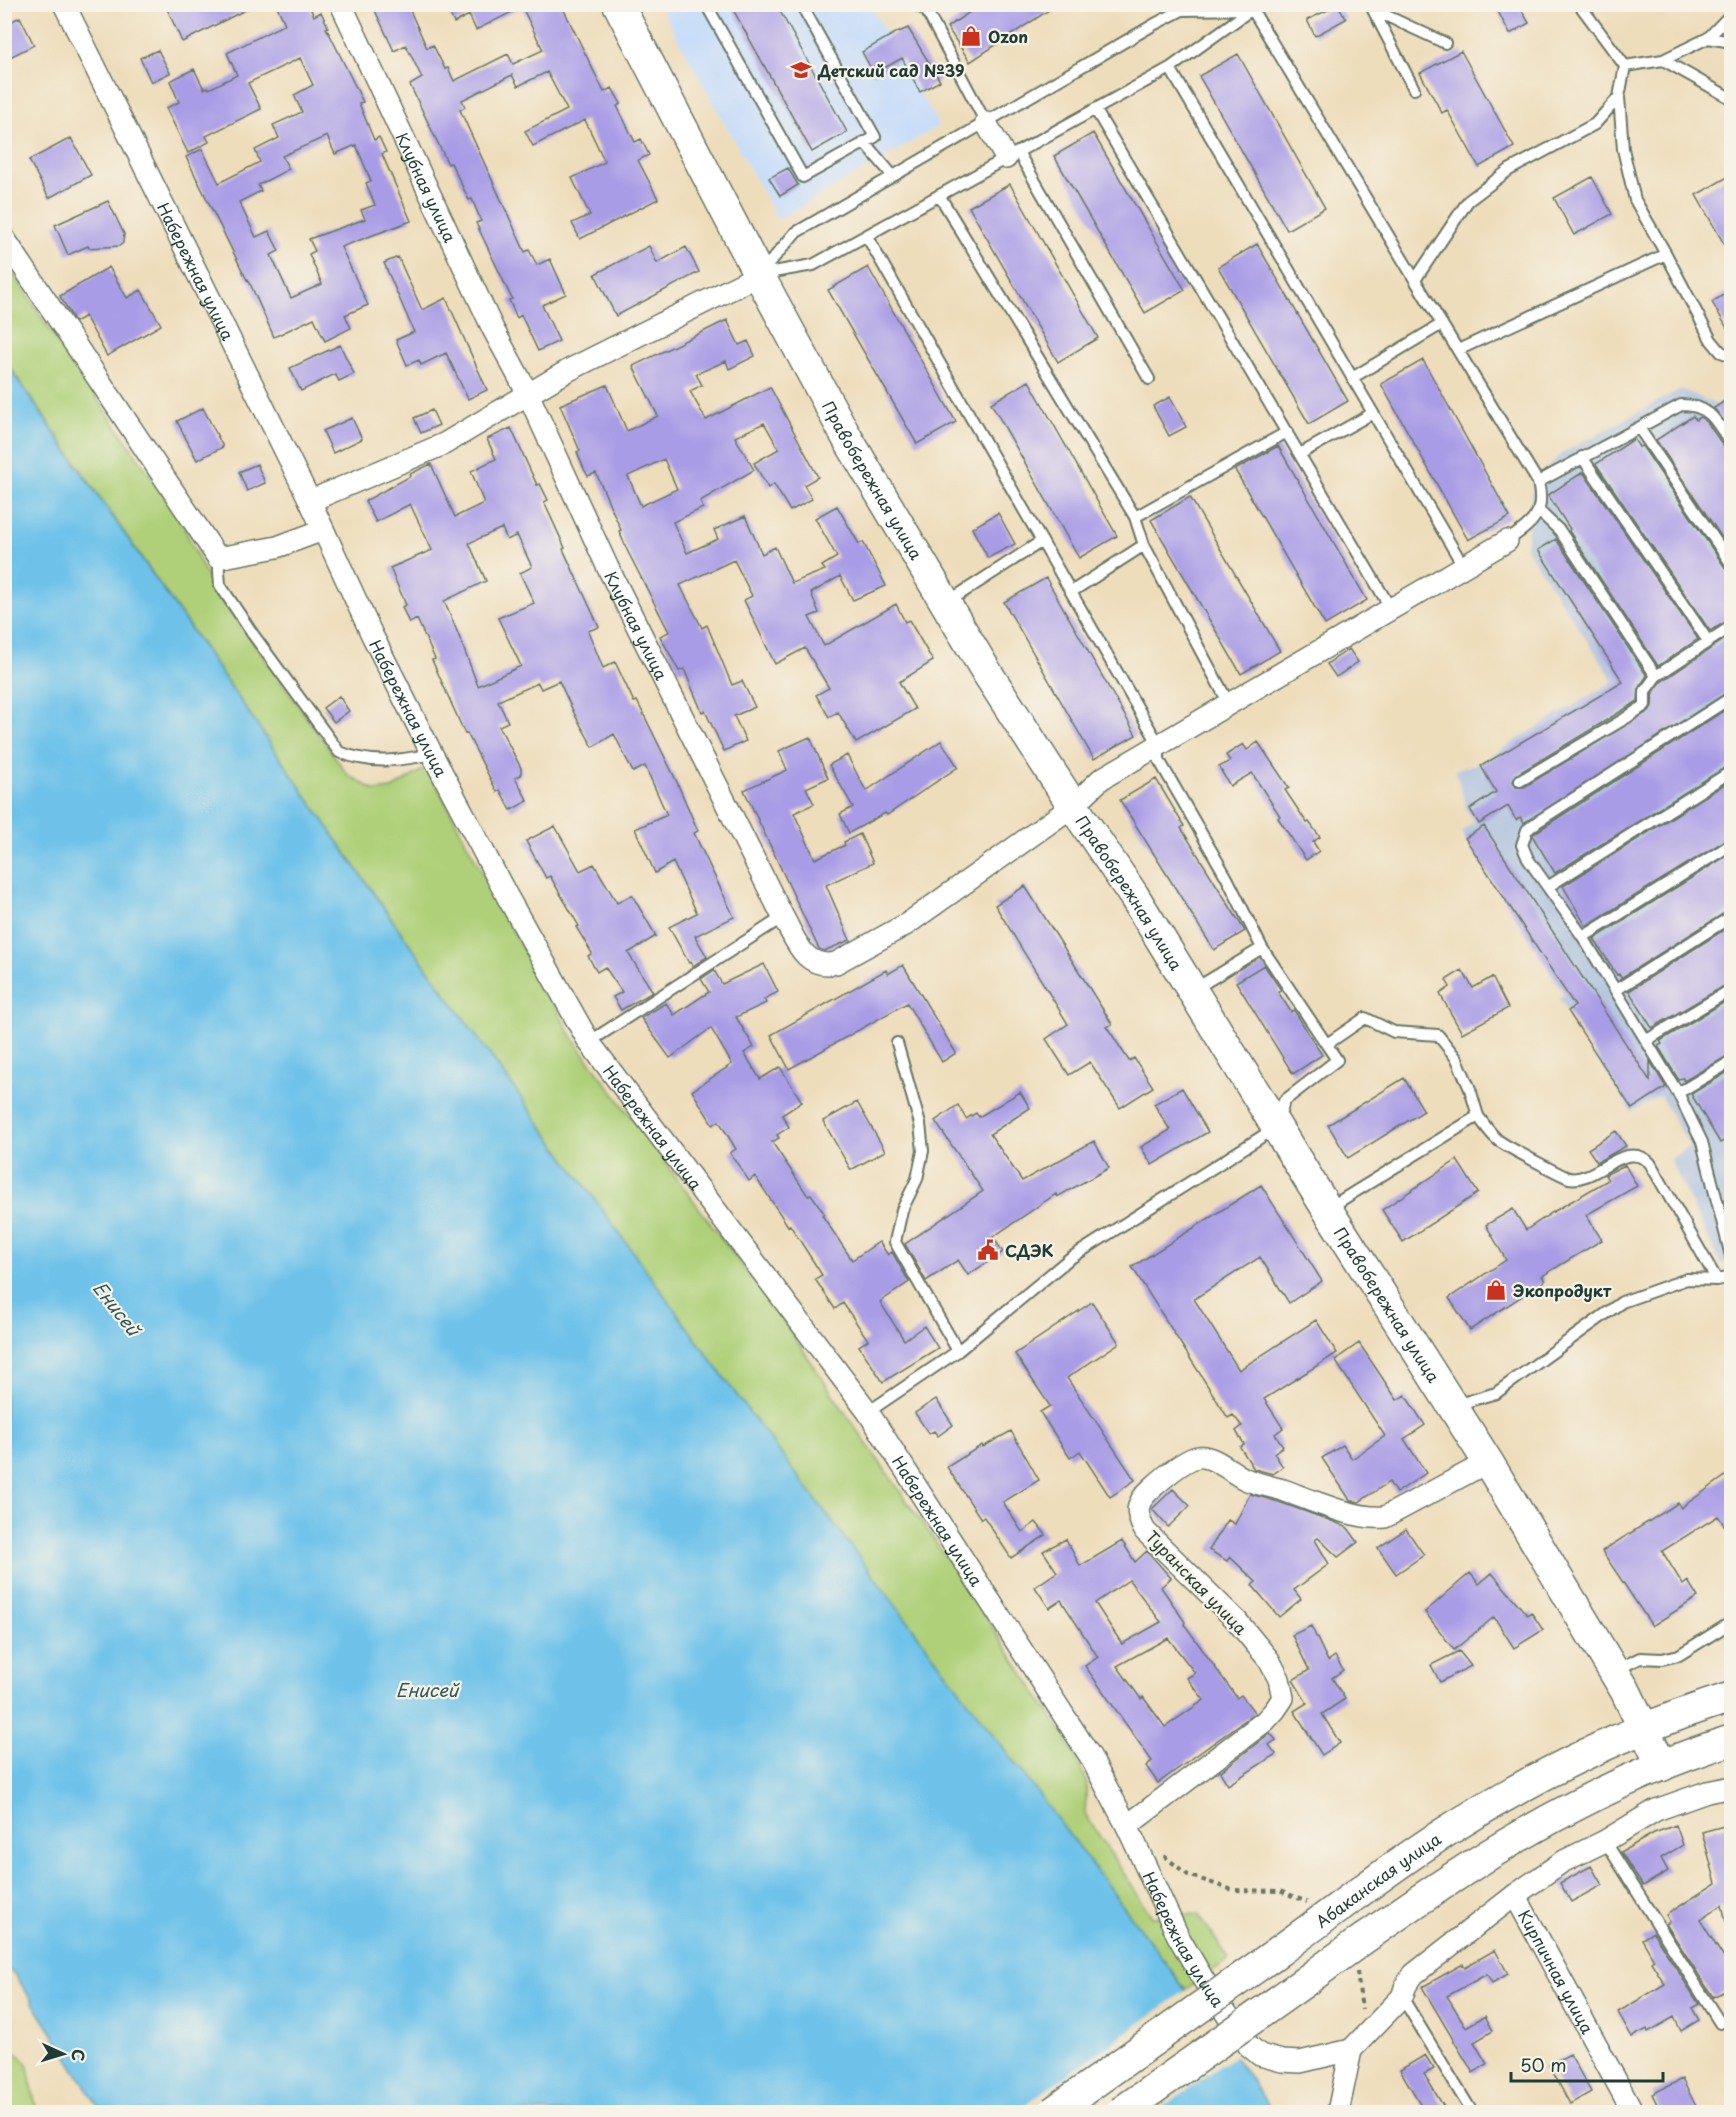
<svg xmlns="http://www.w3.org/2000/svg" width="1736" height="2117" viewBox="0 0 1736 2117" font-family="'Playpen Sans',sans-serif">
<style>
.built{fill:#c8ddf9}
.industrial{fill:#b6c6de}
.green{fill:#afd078;stroke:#678656;stroke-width:1.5}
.water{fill:#6ec2ea;stroke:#46808f;stroke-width:1.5}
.pier{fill:#edb}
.building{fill:#a99ce6;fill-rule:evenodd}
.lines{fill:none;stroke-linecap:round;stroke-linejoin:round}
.lane-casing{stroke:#677563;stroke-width:14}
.street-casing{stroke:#677563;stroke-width:24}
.secondary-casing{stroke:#677563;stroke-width:33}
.path{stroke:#677563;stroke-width:4;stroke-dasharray:4.5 4.5;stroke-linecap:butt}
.lane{stroke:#fff;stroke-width:10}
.street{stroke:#fff;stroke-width:21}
.secondary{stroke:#fff;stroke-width:30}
.secondary-bridge-casing{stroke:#677563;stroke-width:33;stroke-linecap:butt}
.secondary-bridge{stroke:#fff;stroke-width:30}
.labels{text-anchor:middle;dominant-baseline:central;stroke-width:4.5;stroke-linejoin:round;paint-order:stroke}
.poi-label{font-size:16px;font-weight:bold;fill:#1f3d34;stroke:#f7f3e8;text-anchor:start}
.street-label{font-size:16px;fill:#1f3d34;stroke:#f7f3e8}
.water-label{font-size:18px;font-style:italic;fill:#2f5858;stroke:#f7f3e8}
</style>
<rect width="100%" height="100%" fill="#f7f3e8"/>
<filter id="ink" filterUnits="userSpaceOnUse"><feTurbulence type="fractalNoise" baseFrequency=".0167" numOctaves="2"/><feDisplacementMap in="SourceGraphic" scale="12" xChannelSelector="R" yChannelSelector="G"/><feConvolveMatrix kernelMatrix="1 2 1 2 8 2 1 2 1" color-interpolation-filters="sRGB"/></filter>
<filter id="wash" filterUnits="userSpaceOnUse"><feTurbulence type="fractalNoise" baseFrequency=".008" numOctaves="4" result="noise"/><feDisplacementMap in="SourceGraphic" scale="24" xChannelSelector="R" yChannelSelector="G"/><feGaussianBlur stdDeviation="1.35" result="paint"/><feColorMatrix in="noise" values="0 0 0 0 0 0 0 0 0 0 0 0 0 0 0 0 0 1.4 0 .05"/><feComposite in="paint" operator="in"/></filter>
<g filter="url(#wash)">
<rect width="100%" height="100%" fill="#edb"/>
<path class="built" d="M659,5H870L939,126L778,220Z"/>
<path class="industrial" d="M1681,389L1715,404L1731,395V1260L1720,1264L1670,1159L1690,1146L1660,1096L1631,1112L1559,998L1564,994L1461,832L1474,822L1465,808L1466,805L1455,770L1479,763L1614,681L1526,548L1533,482L1561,454Z"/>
<path class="green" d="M4,259L47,326L179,517L208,579L347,774L375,791L392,789L427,767L520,945L574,1040L789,1329L852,1423L930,1534L1063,1733L1087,1781L1085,1814L1152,1917L1198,1914L1229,1959L1186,1990L738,1397L393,921L5,360Z
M5,2043L27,2063L37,2112H5Z"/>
<path class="water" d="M4,360L393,921L738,1397L1151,1943L1247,2074L1273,2112H103L95,2101L16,1976L5,1966Z"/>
<path class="pier" d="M1188,1989L1237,2054L1156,2112H1015Z"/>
<g id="blocks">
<path class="building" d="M165,4H257L182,42Z
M276,4H308L314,16L321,12L328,27L326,28L331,37L363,102L359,103L374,140L379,137L386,152L382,154L411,221L341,247L368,305L345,315L351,328L325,341L314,318L274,337L248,279L247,280L186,157L202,149L219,183L260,162L255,150L279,138L273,125L302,112L294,95L313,85L300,58L248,83L261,109L206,136L209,142L188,153L166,108L179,102L170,81L194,69L204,89L208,87L209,89L237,75L227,53L285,24ZM327,136L335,154L356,145L371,181L366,183L375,205L361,210L365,219L309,239L315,251L309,254L322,284L291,298L271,255L279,251L269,231L256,237L239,202L261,191L258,185L289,169L282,156Z
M372,4H407L427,48L433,45L445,69L448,68L454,81L508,54L513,64L543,50L522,7L476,30L469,15L454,23L445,4H561L604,92L612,88L621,104L617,106L635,142L641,139L649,155L638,160L658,199L580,239L572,223L590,215L572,178L605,162L585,120L533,146L525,131L567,110L547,72L518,86L512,75L462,100L465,107L460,110L525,252L529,250L537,265L550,259L566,294L542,305L559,341L538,351L521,315L517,318L509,300L512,299L476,223L481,221L472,199L469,200L451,163L448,164L410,85L422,78L406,45L394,51Z
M730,4H776L847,132L812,152Z
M982,4H1058L970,62L947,27Z
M1494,4H1518L1529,23L1510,34Z
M1338,5L1346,19L1315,36L1307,20Z
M20,17L34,45L4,60V25Z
M908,28L940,81L920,92L902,58L874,74L862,52L899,31V32Z
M158,50L170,73L151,82L140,58Z
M1461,51L1514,147L1479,167L1447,110L1442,113L1420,73Z
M1238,54L1325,208L1287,230L1199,76Z
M1093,133L1185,290L1145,313L1054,156Z
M71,138L91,175L49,198L29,160Z
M788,168L798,185L780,196L769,178Z
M1731,175V256L1696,195Z
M1592,177L1612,214L1574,235L1554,198Z
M1010,184L1098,338L1058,362L969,207Z
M108,201L124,234L123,243L119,246L89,248L88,246L68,255L55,225Z
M1257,244L1348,401L1309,424L1218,267Z
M649,246L657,263L686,247L699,272L616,316L595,274Z
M398,257L422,310L446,298L487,390L468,399L446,353L421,365L419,360L407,365L396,340L414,332L384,263Z
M109,267L127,298L141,290L161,325L107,356L85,316L75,322L60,296Z
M868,267L956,422L917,444L828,290Z
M1731,290V335L1712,302Z
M727,320L739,345L748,341L755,356L729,369L726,361L696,374L702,385L690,391L706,420L770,387L818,477L804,485L812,499L790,511L774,484L768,488L754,463L779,449L764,423L735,437L754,470L700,501L703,508L673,522L687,553L718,539L714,530L745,516L762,554L775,547L792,583L825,570L822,566L837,557L815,518L837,506L859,544L863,542L886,586L853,600L840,576L811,593L819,613L809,617L824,646L896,604L905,622L909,620L933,661L899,682L915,709L856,743L838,712L829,717L816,695L829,688L805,648L775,664L744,600L752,596L734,560L680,585L702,628L707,625L732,685L742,681L755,707L734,716L746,741L724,751L705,711L702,712L684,669L679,671L660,636L669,632L627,550L619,531L621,530L596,473L588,476L584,469L577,452L580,451L560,405L607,385L627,431L658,416L633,366ZM664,459L677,489L641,506L628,476Z
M340,345L354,374L339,381L335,374L301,391L290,368Z
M1423,360L1510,517L1468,540L1381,384Z
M1029,381L1117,536L1079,558L991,403Z
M1170,397L1186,427L1169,436L1153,406Z
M1731,397V431L1714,408Z
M203,408L223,447L197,460L177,421Z
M432,410L439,425L421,433L414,418Z
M1693,416L1696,420L1700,417L1707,422L1726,450L1731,453V551L1656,440Z
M352,418L362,439L333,453L323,431Z
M511,428L537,485L540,484L548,500L544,502L565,548L563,549L599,627L588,631L603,668L615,662L634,702L637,701L676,780L698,831L694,833L734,917L695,936L707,957L693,966L691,962L689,963L669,927L697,913L673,862L655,873L635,829L667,815L645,766L633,772L614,734L593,747L576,717L559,681L541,689L538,683L498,701L508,722L499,726L521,768V775L515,778L528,801L511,810L500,790L497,792L467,733L465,734L432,660L435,659L417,619L409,623L402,607L406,605L390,568L432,550L410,504L376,522L365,501L411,476L410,474L431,464L455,517L484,503L471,471L496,459L487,439ZM502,528L507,540L517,535L532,567L520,573L534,603L498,618L521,666L478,686L457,631L444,601L486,581L469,543Z
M1634,439L1639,447L1642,446L1726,569L1731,572V619L1710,631L1596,464Z
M1278,446L1367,600L1325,625L1235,470Z
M257,464L265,483L247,491L239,472Z
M1583,472L1698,639L1658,666L1569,531L1570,529L1548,495Z
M1190,497L1280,651L1241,674L1151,520Z
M998,513L1015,544L988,558L972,528Z
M1556,539L1647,676L1639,687L1638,701L1516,775L1513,781L1516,787H1524L1649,711L1652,706L1653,693L1661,682L1731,635V690L1524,823L1520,817L1516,820L1508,806L1479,824L1470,809L1496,792L1481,766L1623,682L1538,550Z
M1046,578L1136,735L1094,759L1004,602Z
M1349,649L1358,662L1336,677L1327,664Z
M339,696L349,711L334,722L323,708Z
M1731,706V764L1555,873L1533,837V834Z
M810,737L828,778L806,788L814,804L794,813L815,859L845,845L844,842L860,834L873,863L826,885L850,940L824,951L819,949L744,790L787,770L779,751Z
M941,741L958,767L887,815L885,813L849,833L840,814L853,807L829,765L847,755L866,791Z
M1258,742L1289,788L1285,790L1307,823L1309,822L1320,837L1313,842L1319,851L1306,860L1278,818L1280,816L1252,773L1230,786L1219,767L1230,761L1226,755L1243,744L1247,750Z
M1156,779L1184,826L1181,828L1245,931L1214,950L1120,800Z
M1731,780V837L1586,926L1563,886Z
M555,826L580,871L594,864L617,903L632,895L656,936L628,953L653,992L621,1010L613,997L622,992L605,967L597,972L588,956L592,953L576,927L579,926L550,876L546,878L526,841Z
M1484,826L1650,1081V1061L1666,1087L1632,1109L1568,1011L1575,1006L1465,838Z
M1731,853V909L1621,978L1619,974L1617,975L1594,939Z
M1025,886L1112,1024L1107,1027L1129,1061L1134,1058L1153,1087L1120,1108L1090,1062L1069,1075L1046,1039L1068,1024L995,905Z
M1731,925V982L1652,1028L1629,991Z
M764,964L778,992L764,999L766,1003L736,1017L754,1047L744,1053L760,1079L780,1067L802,1102L782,1115L789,1127L777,1135L779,1138L772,1142L808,1196L811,1194L824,1213L822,1215L852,1260L879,1242L888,1255L892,1252L909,1282L880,1302L904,1340L924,1326L938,1348L883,1382L859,1346L868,1340L843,1303L835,1309L815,1279L822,1275L790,1225L788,1226L755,1176L749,1181L730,1153L736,1149L719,1121L713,1125L692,1091L732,1064L711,1028L670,1058L641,1018L666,1003L674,1015L709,992L701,979L714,970L722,984Z
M903,965L956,1053L942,1062L907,1003L789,1069L771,1035L886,970L888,974Z
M1264,965L1281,990L1278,992L1291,1012L1294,1010L1322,1055L1293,1074L1236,982Z
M1462,970L1473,988L1492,977L1508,1008L1462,1033L1440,994L1450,987L1446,980Z
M1731,998V1054L1684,1081L1683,1078L1678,1079L1658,1046L1662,1044L1660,1041Z
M1731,1070V1137L1720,1143L1691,1094Z
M1404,1078L1424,1111L1348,1158L1328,1125Z
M1182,1088L1208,1132L1152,1165L1141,1147L1170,1130L1154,1104Z
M1020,1092L1030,1108L990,1134L1022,1181L1094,1141L1109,1168L1057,1197L1056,1194L993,1237L1003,1252L968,1275L958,1260L926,1281L905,1244L983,1191L935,1121L958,1105L966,1119L976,1113L979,1117Z
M857,1102L885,1151L851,1170L823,1121Z
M1616,1131L1626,1146L1597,1162L1588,1149Z
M1457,1160L1478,1193L1403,1242L1382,1210Z
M1625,1165L1637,1186L1586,1215L1602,1240L1542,1276L1545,1281L1470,1330L1449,1298L1506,1260L1486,1225L1513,1209L1526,1230L1553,1212L1608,1180L1605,1175Z
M1261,1185L1322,1281L1289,1303L1260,1257L1194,1299L1239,1370L1316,1320L1337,1353L1264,1399L1283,1428L1275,1434L1283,1446L1274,1453L1283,1467L1273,1474L1254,1469L1240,1447L1244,1444L1236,1431L1242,1426L1233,1415L1228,1418L1132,1267Z
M1092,1302L1119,1343L1067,1378L1135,1480L1110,1497L1080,1451L1070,1458L1040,1412L1050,1406L1015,1354Z
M1359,1343L1397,1400L1405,1395L1425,1425L1404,1439L1426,1473L1396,1493L1389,1482L1359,1502L1350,1500L1322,1458L1343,1445L1352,1459L1385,1436L1335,1360Z
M936,1399L953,1425L938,1436L934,1431L929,1434L915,1413Z
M1011,1431L1039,1480L1003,1502L1022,1532L1036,1522L1046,1535L1011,1558L984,1517L981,1519L947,1467L982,1445L983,1447Z
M1731,1472V1535L1718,1516L1662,1551L1683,1585L1688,1581L1698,1597L1652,1626L1602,1551L1678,1503L1681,1508Z
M1173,1489L1190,1506L1168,1527L1152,1509Z
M1250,1494L1279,1502L1337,1523L1348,1528L1358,1542L1338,1557L1318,1538L1315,1540L1329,1564L1294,1590L1301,1599L1279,1617L1252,1585L1256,1582L1230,1557L1227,1561L1209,1550L1228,1520L1235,1524Z
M1406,1529L1424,1555L1396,1574L1378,1548Z
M1066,1539L1080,1566L1122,1541L1135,1562L1147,1551L1171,1578L1161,1587L1185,1622L1184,1624L1237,1698L1241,1695L1255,1713L1158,1783L1146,1766L1152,1761L1085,1666L1098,1657L1061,1600L1049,1608L1035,1587L1057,1572L1043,1551ZM1129,1580L1161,1622L1122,1644L1095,1603ZM1168,1638L1195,1673L1187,1678L1204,1700L1165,1727L1143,1697L1141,1699L1117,1666Z
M1470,1573L1479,1584L1492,1573L1527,1615L1531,1612L1543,1630L1514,1648L1494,1617L1454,1650L1425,1612Z
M1311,1626L1328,1661L1335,1656L1343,1670L1332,1678L1345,1699L1322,1714L1340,1743L1322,1755L1294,1711L1307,1703L1293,1680L1309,1670L1292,1635Z
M1459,1651L1471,1666L1440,1682L1431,1665Z
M1270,1733L1276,1740L1269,1745L1276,1754L1228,1785L1220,1772Z
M1731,1824V1921L1726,1922L1722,1905L1700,1920L1731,1969V1988L1713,1997L1666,1924L1670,1922L1666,1915L1716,1883L1702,1832Z
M1676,1825L1683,1845L1661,1858L1668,1871L1643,1886L1621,1852L1654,1833Z
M1591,1866L1602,1885L1571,1902L1560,1883Z
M1653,1932L1699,2004L1692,2008L1699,2020L1681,2031L1674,2017L1648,2032L1647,2029L1632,2037L1618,2012L1665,1984L1651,1962L1654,1960L1642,1939Z
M1495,1950L1508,1974L1492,1983L1487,1974L1447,1996L1466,2027L1485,2016L1493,2031L1474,2042L1487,2064L1473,2073L1422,1987L1463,1964L1465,1967Z
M1570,2054L1591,2092L1570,2104L1549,2065Z
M1425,2055L1434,2069L1424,2074L1447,2112H1425L1400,2070Z
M1682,2079L1699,2112H1661L1652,2094Z"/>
</g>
</g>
<g filter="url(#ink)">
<use href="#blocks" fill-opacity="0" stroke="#677563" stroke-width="1.5"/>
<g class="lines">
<g class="lane-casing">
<path id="lane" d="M710,4L707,6L803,177L875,137L801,4
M913,4L926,10L986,123
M1370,4L1414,89
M1252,9L1415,280
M1374,10L1445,43
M1708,38L1732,13
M1663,60L1732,99
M1625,66L1663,60L1708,38L1732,42
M1170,68L1373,413
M1619,97L1623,149L1635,200L1666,254
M1095,109L1391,609
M864,142L893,176
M1018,152L1149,379
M939,195L1135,517L1144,545L1229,704
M866,235L1071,592L1144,545
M760,274L795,233L1155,24L1182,10L1251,9
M762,274L813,265L1170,68L1252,9L1264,4
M1458,350L1666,254L1711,340L1721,352L1732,356
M1352,378L1442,324
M1639,428L1732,565
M1300,454L1373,413L1464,567
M1582,457L1708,641
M1538,482L1681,405C1712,405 1717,423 1732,446
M1539,511L1560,531L1656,676
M1135,517L1287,432
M1507,541C1532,523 1546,515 1538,482L1415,280L1468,201L1509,170L1595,124L1619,97L1625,66L1579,4
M218,558L220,585L252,633L339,752C373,765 397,761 432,754
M946,603L1042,541
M1732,697L1537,822L1527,830L1522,845L1528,859L1583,937L1678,1093L1702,1142L1732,1260
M1520,781L1626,718L1645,705V691L1656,676L1732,626
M1549,886L1732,771
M1583,937L1732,844
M1193,990L1262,948
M1616,990L1732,916
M1647,1040L1732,989
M589,1042L783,917
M897,1043L920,1124L923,1151L917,1179L902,1210L895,1242L958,1351
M1327,1044L1365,1018L1394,1032L1438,1035L1457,1059L1470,1089L1478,1116L1327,1209
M1678,1093L1732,1061
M1478,1116C1484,1124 1491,1135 1499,1141C1506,1146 1562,1176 1569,1178C1597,1183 1625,1138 1650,1163L1717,1280
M1455,1405L1496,1393L1622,1302L1687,1279L1717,1280L1732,1277
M868,1412L958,1351L1069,1259L1277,1127L1284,1101L1337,1060L1262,948L1227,878L1159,760V745L1071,592
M1616,1670L1640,1658L1662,1659L1679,1655L1732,1622
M1605,1841L1720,2023
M1402,1997L1472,2112"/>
</g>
<g class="street-casing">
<g id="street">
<path id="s1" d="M64,4L310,501L373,637L432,754L507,896L589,1042L868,1412L1090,1756L1127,1826L1178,1936L1203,1979L1249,2046L1260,2055L1282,2061L1300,2062L1351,2050"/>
<path id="s2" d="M341,4L493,329L528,394L608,568L783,917C796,940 804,970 836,963L907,924L1073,806L1101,779L1507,541"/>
<path d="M986,123L1006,158"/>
<path d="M4,238L218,558L277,547L323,530"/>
<path d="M310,501L444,444L569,370L759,275"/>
<path d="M1127,1826L1265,1721L1275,1710L1283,1698L1279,1679L1269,1660L1236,1620L1145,1531C1135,1512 1135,1503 1152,1488C1162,1479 1185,1459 1198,1457C1213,1455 1230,1471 1243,1478C1255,1484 1270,1486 1283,1490C1311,1500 1355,1520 1385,1517L1488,1462"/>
<path id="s3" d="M1515,1895L1633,2112"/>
<path d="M1351,2050L1402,1997L1406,1985L1414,1974L1515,1895L1562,1862L1605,1841L1656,1810L1707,1792L1732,1787"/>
<path d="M1338,2112L1351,2050"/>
</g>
</g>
<g class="secondary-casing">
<g id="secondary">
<path id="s4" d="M618,4L759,275L846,436L986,671L1073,806L1134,896L1327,1209L1488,1462L1625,1690L1662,1766"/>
<path id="s5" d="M1279,1951C1335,1911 1389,1868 1447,1831C1535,1775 1632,1728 1732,1697"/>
<path d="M1303,1983C1435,1885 1573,1790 1732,1740"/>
</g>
</g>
<path class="path" d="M1164,1856L1188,1875L1233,1890L1280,1891L1307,1902
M1357,1972L1362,2009"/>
<use href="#lane" class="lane"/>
<use href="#street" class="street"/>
<use href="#secondary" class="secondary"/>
<g class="secondary-bridge-casing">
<path id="secondary-bridge" d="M1053,2112L1279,1951
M1121,2112L1303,1983"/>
</g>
<use href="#secondary-bridge" class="secondary-bridge"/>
</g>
</g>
<defs>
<g id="shop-bare" transform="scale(1.62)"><path d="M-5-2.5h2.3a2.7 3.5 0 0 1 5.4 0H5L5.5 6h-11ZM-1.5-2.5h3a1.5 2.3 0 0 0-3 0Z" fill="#c8321e" stroke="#f7f3e8" stroke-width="2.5" paint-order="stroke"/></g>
<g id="school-bare" transform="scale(1.62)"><path d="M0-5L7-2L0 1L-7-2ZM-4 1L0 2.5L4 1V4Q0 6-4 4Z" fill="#c8321e" stroke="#f7f3e8" stroke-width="2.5" paint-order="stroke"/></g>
<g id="civic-bare" transform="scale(1.62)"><path d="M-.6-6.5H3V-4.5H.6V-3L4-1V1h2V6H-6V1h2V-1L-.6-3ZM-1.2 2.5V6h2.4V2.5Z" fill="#c8321e" stroke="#f7f3e8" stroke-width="2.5" paint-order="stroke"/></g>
</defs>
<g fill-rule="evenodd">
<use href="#shop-bare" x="971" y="36"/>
<use href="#school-bare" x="801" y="70"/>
<use href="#civic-bare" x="988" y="1250"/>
<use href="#shop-bare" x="1496" y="1290"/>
</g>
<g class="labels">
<g class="poi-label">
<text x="988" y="36">Ozon</text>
<text x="818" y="70">Детский сад №39</text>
<text x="1005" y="1250">СДЭК</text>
<text x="1513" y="1290">Экопродукт</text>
</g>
<g class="street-label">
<text stroke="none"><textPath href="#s2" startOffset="202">Клубная улица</textPath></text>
<text stroke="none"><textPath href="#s1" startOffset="298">Набережная улица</textPath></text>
<text stroke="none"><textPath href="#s4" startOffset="540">Правобережная улица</textPath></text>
<text stroke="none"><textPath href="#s2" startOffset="688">Клубная улица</textPath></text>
<text stroke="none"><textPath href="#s1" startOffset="784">Набережная улица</textPath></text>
<text stroke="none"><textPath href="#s4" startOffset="1026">Правобережная улица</textPath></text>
<text stroke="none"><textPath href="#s1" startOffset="1270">Набережная улица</textPath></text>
<text stroke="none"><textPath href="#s4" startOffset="1512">Правобережная улица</textPath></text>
<text stroke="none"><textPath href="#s1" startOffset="1756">Набережная улица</textPath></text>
<text transform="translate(1197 1582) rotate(46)">Туранская улица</text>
<text stroke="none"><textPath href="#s5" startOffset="122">Абаканская улица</textPath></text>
<text stroke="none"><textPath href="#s1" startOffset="2242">Набережная улица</textPath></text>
<text stroke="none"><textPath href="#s3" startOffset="87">Кирпичная улица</textPath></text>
</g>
<g class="water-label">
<text transform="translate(117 1308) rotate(52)">Енисей</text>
<text x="427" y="1689">Енисей</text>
</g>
</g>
<rect width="1736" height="2117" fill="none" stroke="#f7f3e8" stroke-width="24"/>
<g transform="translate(63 2054) rotate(94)" stroke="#f7f3e8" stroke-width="4.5" paint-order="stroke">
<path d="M0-4.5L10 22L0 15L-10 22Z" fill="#1f3d34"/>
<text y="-9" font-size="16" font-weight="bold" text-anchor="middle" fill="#1f3d34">С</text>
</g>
<path d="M1511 2072v9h152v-9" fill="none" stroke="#1f3d34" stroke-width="3"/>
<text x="1520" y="2072" font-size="18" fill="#1f3d34" stroke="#f7f3e8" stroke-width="4.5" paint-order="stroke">50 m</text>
</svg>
